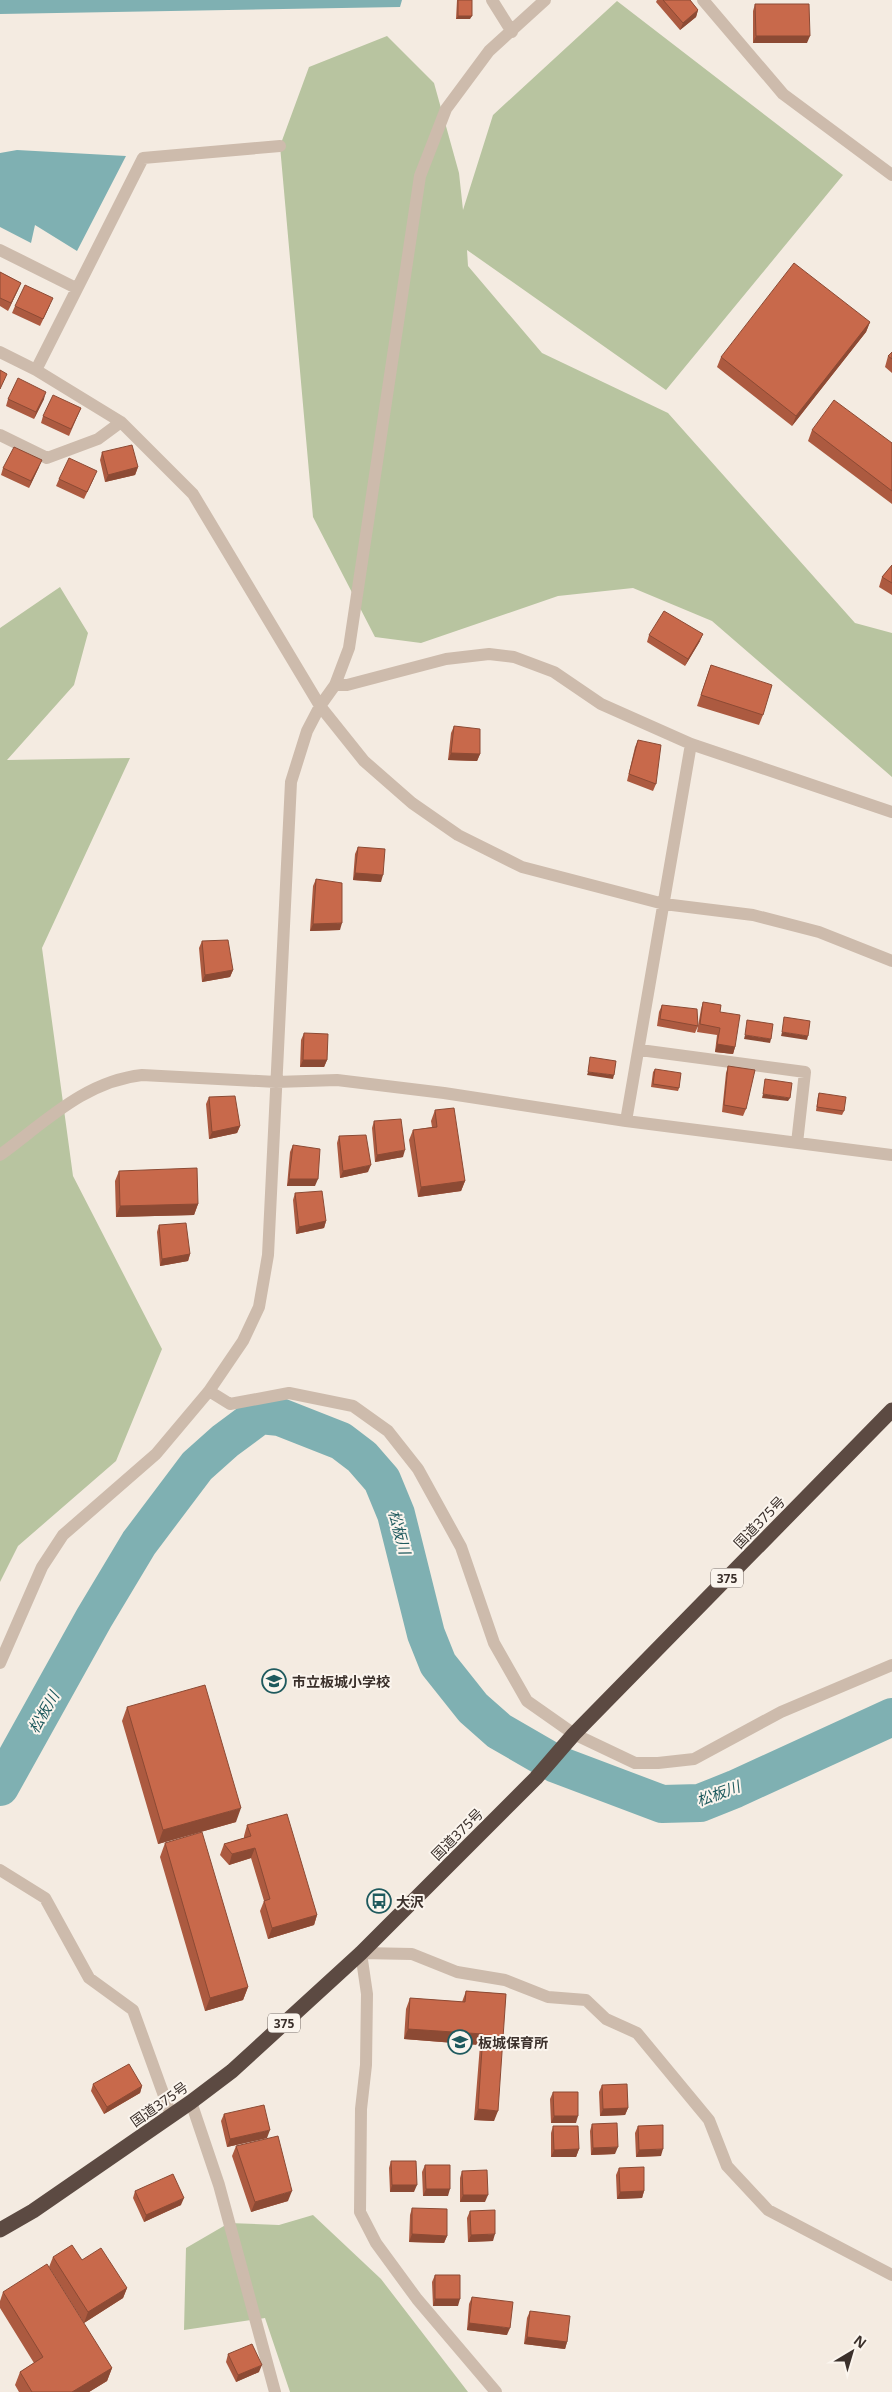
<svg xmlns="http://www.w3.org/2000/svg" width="892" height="2392" viewBox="0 0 892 2392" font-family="'Noto Sans','Noto Sans JP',sans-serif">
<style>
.green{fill:#b8c4a0}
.water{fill:#7fb0b2}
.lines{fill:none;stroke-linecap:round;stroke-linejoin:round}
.river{stroke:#7fb0b2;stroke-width:38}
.minor{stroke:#cdbbac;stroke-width:12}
.highway{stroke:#5c4a42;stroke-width:15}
.wall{fill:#ac5a40}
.shaded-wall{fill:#8c4a34}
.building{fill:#c8694b;stroke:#8c4a34}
.labels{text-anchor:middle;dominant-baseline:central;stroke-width:4;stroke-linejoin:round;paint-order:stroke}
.shield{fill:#fbf5ee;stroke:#756b66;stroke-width:1}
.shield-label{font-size:12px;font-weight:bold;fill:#3b302b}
.street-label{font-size:14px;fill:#3b302b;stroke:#fbf5ee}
.poi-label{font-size:14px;font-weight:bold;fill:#3b302b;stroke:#fbf5ee;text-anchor:start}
.water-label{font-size:15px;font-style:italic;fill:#1f5a5e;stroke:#fbf5ee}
</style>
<rect width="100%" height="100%" fill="#f4ebe1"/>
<path class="green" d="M617,1L843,175L666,390L467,250L468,266L542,353L668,413L855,623L892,633V777L712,621L633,588L558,596L421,643L375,637L313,517L280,146L309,67L387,36L434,83L459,173L463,210L493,115Z
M60,587L88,633L74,685L7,760L130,758L42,948L73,1176L162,1349L116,1461L18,1546L0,1582V628Z
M313,2215L381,2279L468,2392H290L265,2318L184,2330L186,2248L229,2223L279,2225Z"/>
<path class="water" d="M0,0H402L400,7L0,14Z
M17,150L126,156L77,251L35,225L31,243L0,227V153Z"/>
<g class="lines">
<path class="river" d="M0,1787L94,1618L139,1543L197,1466L225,1441L260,1415L280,1417L341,1441L362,1457L382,1480L396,1514L426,1634L438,1664L473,1708L499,1731L556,1764L662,1804L700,1803L735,1789L892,1717"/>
<path class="minor" d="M492,0L512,32
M703,0L783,94L892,175
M0,250L76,288
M0,352L36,370L121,422L193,494L320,706L364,761L412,803L458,835L522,867L664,904L753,915L819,932L892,961
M36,370L143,158L280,146
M0,435L47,458L98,439L121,422
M335,685H347L446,659L489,654L514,657L554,672L601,704L691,744L892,812
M640,1050L805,1072L797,1143
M626,1121L691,744
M0,1155C44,1123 85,1081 142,1075L276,1082L337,1080L444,1093L626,1121L892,1155
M209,1391L230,1404L289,1393L353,1406L388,1431L418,1469L461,1547L494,1643L527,1701L574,1734L635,1763H658L694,1759L781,1712L892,1665
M0,1663L42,1567L63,1535L156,1454L209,1391L243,1341L259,1307L268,1255L291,782L307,731L320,706L335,685L349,648L420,176L446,109L489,51L545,0
M0,1870L45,1898L89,1978L133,2010L171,2115
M191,2102L219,2185L275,2392
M496,2392L417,2299L376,2243L360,2212L361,2109L366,2065L367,1994L361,1953L412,1954L457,1972L505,1980L548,1997L586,2000L606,2019L637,2033L709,2120L727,2166L768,2210L892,2275"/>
<path class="highway" d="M0,2230L33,2211L191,2102L232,2071L361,1953L536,1778L574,1734L892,1410"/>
</g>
<path class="wall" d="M457,0H472L470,19H456Z
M657,0H690L698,10L696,17L680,30L656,2Z
M755,4L807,43H753V11Z
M0,272L21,283L8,311L0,306Z
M50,305L40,326L12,313L15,306Z
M870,322L866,332L792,426L717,367L721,357Z
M892,352V373L885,367L888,356Z
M8,399H44L34,419L6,406Z
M81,408L69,436L41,423L43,416Z
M812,430L892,443V504L808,441Z
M102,452L138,467L135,475L105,482L100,460Z
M39,467L29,488L1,475L3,468Z
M94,478L84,499L56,486L59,479Z
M892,565V595L879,587L882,577Z
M649,635L700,641L685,666L647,642Z
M711,665L763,715L759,725L697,706Z
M454,726L480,754L477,761L448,760L451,733Z
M638,740L656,784L653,791L627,781L635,747Z
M358,847L381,882L353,880L355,854Z
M316,879L340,930L310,931L313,886Z
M202,941L233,970L230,977L202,982L199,948Z
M703,1002L720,1012L735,1047L733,1054L715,1052L717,1035L697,1032L701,1009Z
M662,1005L698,1026L695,1033L657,1026L659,1012Z
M304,1033L327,1060L324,1067H300L301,1040Z
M728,1066L746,1109L743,1116L722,1112L726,1073Z
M655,1069L679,1088L678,1091L651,1087L653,1072Z
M819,1093L844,1111L842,1115L816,1111L818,1096Z
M209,1097L240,1126L237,1133L209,1139L206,1104Z
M435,1110L465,1181L461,1191L418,1197L409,1140L413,1130L432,1127L431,1121Z
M374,1121L403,1157L375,1162L372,1128Z
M339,1136L368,1172L340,1178L337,1143Z
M293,1145L315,1186H287L290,1152Z
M119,1171L198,1204L194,1215L116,1217L115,1181Z
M295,1193L326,1221L324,1228L296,1234L293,1200Z
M159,1225L190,1254L188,1261L160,1266L157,1232Z
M127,1707L236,1822L158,1844L122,1721Z
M247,1825L317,1915L314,1925L268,1939L260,1911L264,1901L251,1858L229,1865L220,1855L224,1844L244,1838V1836Z
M165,1843L248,1987L243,2000L205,2011L160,1857Z
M466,1991L506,1994L494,2121L474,2120L480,2045L404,2039L406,2009L410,1998L462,2002Z
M93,2084L142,2086L140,2093L104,2114L91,2091Z
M602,2085L628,2108L625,2115L600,2116L599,2092Z
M553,2092L576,2123H551L550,2099Z
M224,2114L267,2138L227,2147L221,2121Z
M592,2124L615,2154L591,2155L590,2131Z
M553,2126L579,2149L576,2157H551V2133Z
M638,2126L661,2156L636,2157L635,2133Z
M236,2146L288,2201L251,2212L232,2156Z
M391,2161L414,2192H390L389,2168Z
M425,2165L448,2196H423L422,2172Z
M619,2168L644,2191L642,2198L617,2199L616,2175Z
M462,2171L485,2202H460V2178Z
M135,2191L181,2205L144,2222L133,2198Z
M412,2208L447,2236L444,2243L409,2242L410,2215Z
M470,2211L493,2241L468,2242L467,2218Z
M53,2257L82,2260L127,2288L123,2298L84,2323L49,2267Z
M435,2275L458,2306H433L432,2282Z
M3,2292L112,2368L107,2381L89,2392H19L15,2385L20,2372L34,2363L0,2308V2301Z
M472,2297L507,2335L467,2330L469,2304Z
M530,2311L567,2342L565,2349L524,2344L527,2318Z
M228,2354L259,2372L236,2382L226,2362Z"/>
<path class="shaded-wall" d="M698,10L696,17L680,30L683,23Z
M458,16H472L470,19H456Z
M756,36H810L807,43H753Z
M21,283L18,290L8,311L11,303Z
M870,322L866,332L792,426L796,416Z
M46,392L44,399L34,419L36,412Z
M42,460L39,467L29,488L31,481Z
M138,467L135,475L105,482L108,475Z
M703,634L700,641L685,666L688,659Z
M451,753L480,754L477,761L448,760Z
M355,873L383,875L381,882L353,880Z
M342,923L340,930L310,931L313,924Z
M233,970L230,977L202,982L205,975Z
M782,1032L808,1036L807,1040L781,1036Z
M745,1035L771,1039L770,1043L744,1039Z
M717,1044L735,1047L733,1054L715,1052Z
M303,1060H327L324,1067H300Z
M588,1072L614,1075L613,1079L587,1075Z
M763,1094L790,1098L788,1101L762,1098Z
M240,1126L237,1133L209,1139L212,1132Z
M405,1150L403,1157L375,1162L377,1155Z
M371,1165L368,1172L340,1178L343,1171Z
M289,1179H318L315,1186H287Z
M465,1181L461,1191L418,1197L421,1187Z
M198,1204L194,1215L116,1217L120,1206Z
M326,1221L324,1228L296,1234L299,1227Z
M190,1254L188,1261L160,1266L162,1259Z
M241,1808L236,1822L158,1844L163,1830Z
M255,1848L251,1858L229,1865L232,1854Z
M317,1915L314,1925L268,1939L272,1928Z
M248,1987L243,2000L205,2011L210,1998Z
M408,2029L483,2034L480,2045L404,2039Z
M142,2086L140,2093L104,2114L107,2107Z
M628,2108L625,2115L600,2116L603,2109Z
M478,2109L498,2111L494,2121L474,2120Z
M554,2116H578L576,2123H551Z
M270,2130L267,2138L227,2147L230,2139Z
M618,2147L615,2154L591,2155L593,2148Z
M579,2149L576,2157H551L554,2150Z
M663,2149L661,2156L636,2157L639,2150Z
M392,2185H417L414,2192H390Z
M426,2189H450L448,2196H423Z
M292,2191L288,2201L251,2212L255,2202Z
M644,2191L642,2198L617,2199L620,2192Z
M463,2195H488L485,2202H460Z
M184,2198L181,2205L144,2222L146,2215Z
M412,2234L447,2236L444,2243L409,2242Z
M495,2234L493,2241L468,2242L471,2235Z
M127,2288L123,2298L84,2323L88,2312Z
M435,2299H460L458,2306H433Z
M469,2323L510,2328L507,2335L467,2330Z
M527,2337L567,2342L565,2349L524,2344Z
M262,2365L259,2372L236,2382L238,2375Z
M112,2368L107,2381L89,2392H72Z"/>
<path class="building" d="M458,0H472V16H458Z
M663,0H690L698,10L683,23Z
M755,4H809L810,36H756Z
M794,263L870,322L796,416L721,357Z
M0,272L21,283L11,303L0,298Z
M25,285L53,298L43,319L15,306Z
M892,352V359L888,356Z
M0,370L7,374L0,389Z
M18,378L46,392L36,412L8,399Z
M53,395L81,408L71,429L43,416Z
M834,400L892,443V491L812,430Z
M132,445L138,467L108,475L102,452Z
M14,447L42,460L31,481L3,468Z
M69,458L97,471L87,492L59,479Z
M892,565V583L882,577Z
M664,611L703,634L688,659L649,635Z
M711,665L772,685L763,715L701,695Z
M454,726L480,729V754L451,753Z
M638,740L661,745L656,784L629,774Z
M358,847L385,849L383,875L355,873Z
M316,879L342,883V923L313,924Z
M228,940L233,970L205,975L202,941Z
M703,1002L721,1005L720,1012L740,1015L735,1047L717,1044L720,1028L700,1024Z
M662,1005L697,1009L698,1026L660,1019Z
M784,1017L810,1021L808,1036L782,1032Z
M747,1020L773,1024L771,1039L745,1035Z
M304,1033L328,1034L327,1060H303Z
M590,1057L616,1061L614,1075L588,1072Z
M728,1066L755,1070L746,1109L724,1105Z
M655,1069L681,1073L679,1088L653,1084Z
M765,1079L792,1083L790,1098L763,1094Z
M819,1093L846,1097L844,1111L817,1107Z
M235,1096L240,1126L212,1132L209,1097Z
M454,1108L465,1181L421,1187L413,1130L437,1127L435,1110Z
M401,1119L405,1150L377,1155L374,1121Z
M366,1135L371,1165L343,1171L339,1136Z
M293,1145L320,1149L318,1179H289Z
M197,1168L198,1204L120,1206L119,1171Z
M322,1191L326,1221L299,1227L295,1193Z
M186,1223L190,1254L162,1259L159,1225Z
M205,1685L241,1808L163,1830L127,1707Z
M287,1814L317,1915L272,1928L264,1901L270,1899L255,1848L232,1854L224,1844L251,1836L247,1825Z
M202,1832L248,1987L210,1998L165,1843Z
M466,1991L506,1994L498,2111L478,2109L483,2034L408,2029L410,1998L465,2002Z
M129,2064L142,2086L107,2107L93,2084Z
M627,2084L628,2108L603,2109L602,2085Z
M553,2092H578V2116H554Z
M264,2105L270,2130L230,2139L224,2114Z
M617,2123L618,2147L593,2148L592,2124Z
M663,2125V2149L639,2150L638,2126Z
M553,2126H578L579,2149L554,2150Z
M278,2136L292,2191L255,2202L236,2146Z
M391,2161H416L417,2185H392Z
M425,2165H450V2189H426Z
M644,2167V2191L620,2192L619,2168Z
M487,2170L488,2195H463L462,2171Z
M173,2174L184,2198L146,2215L135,2191Z
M412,2208L447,2209V2236L412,2234Z
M495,2210V2234L471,2235L470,2211Z
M72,2245L82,2260L101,2248L127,2288L88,2312L53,2257Z
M47,2264L112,2368L72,2392H32L20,2372L43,2357L3,2292Z
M435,2275H460V2299H435Z
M472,2297L513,2302L510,2328L469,2323Z
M530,2311L570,2316L567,2342L527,2337Z
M252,2344L262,2365L238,2375L228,2354Z"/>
<defs>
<g id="school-ring" transform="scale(1.25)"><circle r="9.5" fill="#fbf5ee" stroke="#1f5a5e" stroke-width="1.5"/><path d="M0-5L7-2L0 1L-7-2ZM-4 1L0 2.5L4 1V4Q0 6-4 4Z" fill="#1f5a5e"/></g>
<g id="bus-ring" transform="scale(1.25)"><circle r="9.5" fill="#fbf5ee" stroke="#1f5a5e" stroke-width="1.5"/><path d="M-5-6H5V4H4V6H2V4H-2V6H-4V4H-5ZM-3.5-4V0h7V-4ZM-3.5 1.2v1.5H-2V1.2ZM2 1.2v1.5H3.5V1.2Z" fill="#1f5a5e"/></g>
</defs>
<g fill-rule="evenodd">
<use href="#school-ring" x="274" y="1681"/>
<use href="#bus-ring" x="379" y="1901"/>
<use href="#school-ring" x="460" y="2042"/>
</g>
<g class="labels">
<g class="shield">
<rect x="711" y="1568.5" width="32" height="19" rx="4"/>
<rect x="268" y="2013.5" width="32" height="19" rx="4"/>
</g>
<g class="shield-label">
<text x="727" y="1578">375</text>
<text x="284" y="2023">375</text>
</g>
<g class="street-label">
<text transform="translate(759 1522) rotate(-46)">国道375号</text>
<text transform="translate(457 1834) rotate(-45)">国道375号</text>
<text transform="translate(159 2104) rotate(-35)">国道375号</text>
</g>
<g class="poi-label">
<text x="292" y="1681">市立板城小学校</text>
<text x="396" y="1901">大沢</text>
<text x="478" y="2042">板城保育所</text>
</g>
<g class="water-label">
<text transform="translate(400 1532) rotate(75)">松板川</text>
<text transform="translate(43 1712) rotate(-60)">松板川</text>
<text transform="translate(718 1793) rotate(-20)">松板川</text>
</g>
</g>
<g transform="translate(852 2352) rotate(38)" stroke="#fbf5ee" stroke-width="4" paint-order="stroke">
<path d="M0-4L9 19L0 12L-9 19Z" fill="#3b302b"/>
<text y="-8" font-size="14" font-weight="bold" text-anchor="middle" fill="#3b302b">N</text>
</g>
</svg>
